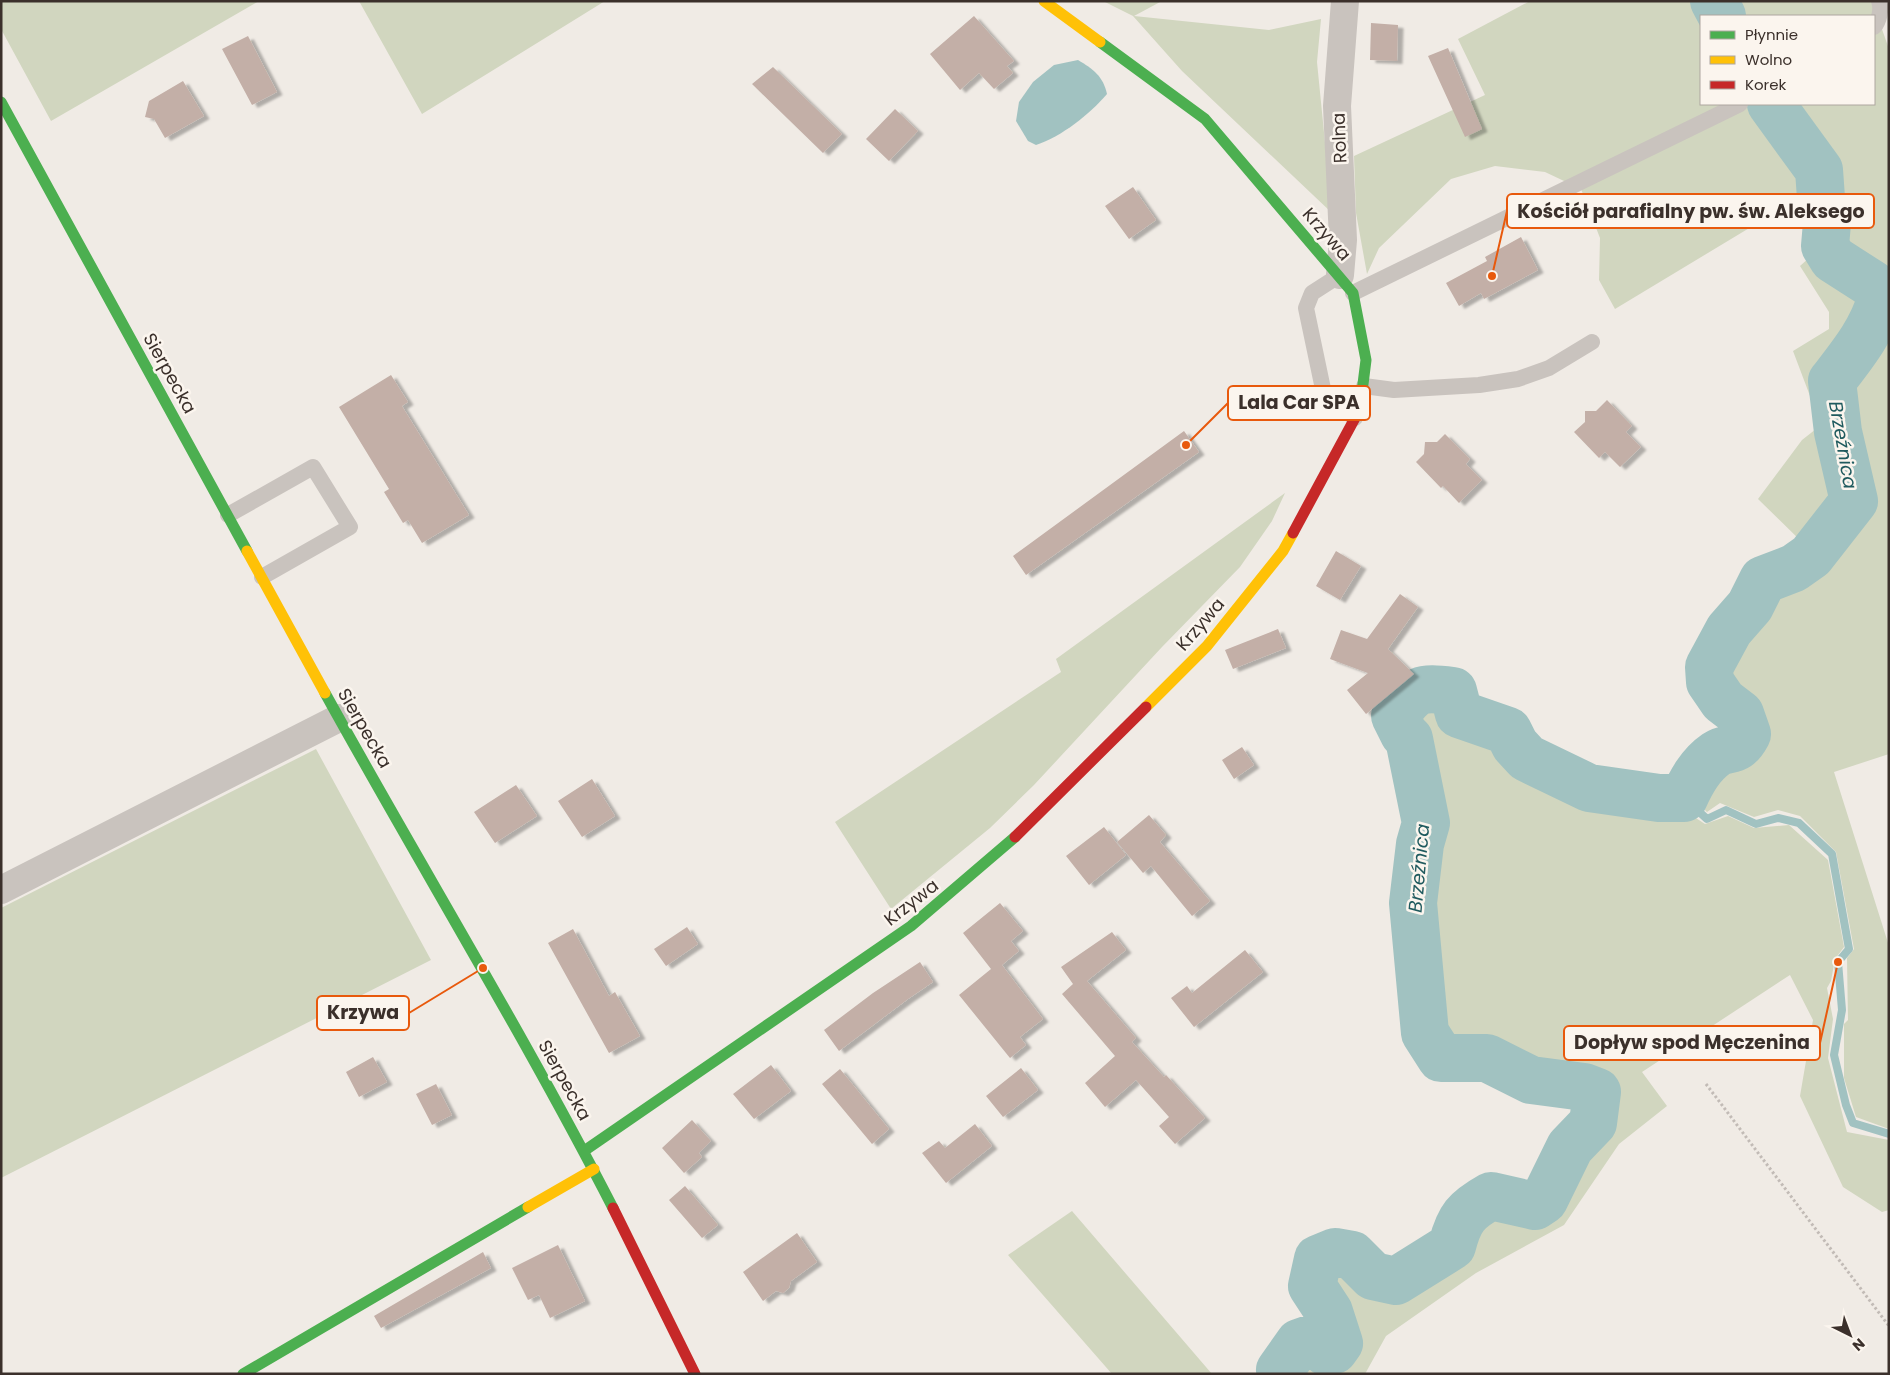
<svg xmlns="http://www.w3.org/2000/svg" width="1890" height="1375" viewBox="0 0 1890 1375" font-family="Poppins,sans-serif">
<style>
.green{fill:#d1d6bf}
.water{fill:#a1c2c1}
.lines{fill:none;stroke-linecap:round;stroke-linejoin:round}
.stream{stroke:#a1c2c1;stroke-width:8}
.river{stroke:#a1c2c1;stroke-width:48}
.building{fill:#c3afa7;filter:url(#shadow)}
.path{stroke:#c2bbb6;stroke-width:3;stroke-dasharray:2.5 2.5;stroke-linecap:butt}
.lane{stroke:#c9c3be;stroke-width:16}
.street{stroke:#c9c3be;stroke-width:28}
.fast{stroke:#4caf50;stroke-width:11}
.slow{stroke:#ffc107;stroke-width:11}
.jam{stroke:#c62828;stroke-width:11}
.labels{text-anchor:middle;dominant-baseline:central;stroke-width:5;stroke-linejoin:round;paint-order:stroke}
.street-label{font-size:18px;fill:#3b302b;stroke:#fbf5ee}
.water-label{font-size:19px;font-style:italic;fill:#1f5a5e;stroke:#fbf5ee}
.leader{fill:none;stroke:#e8590c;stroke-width:2}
.callout-dot{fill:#e8590c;stroke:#fbf5ee;stroke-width:2}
.callout{fill:#fbf5ee;stroke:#e8590c;stroke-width:2}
.callout-label{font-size:19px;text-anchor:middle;font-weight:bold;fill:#3b302b}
</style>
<defs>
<filter id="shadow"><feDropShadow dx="5.5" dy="3" stdDeviation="1" flood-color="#0004"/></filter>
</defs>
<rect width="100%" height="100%" fill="#f0ebe5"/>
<path class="green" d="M1,1H259L51,121L1,29Z
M359,1H605L422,114Z
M1103,1H1162L1134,16L1269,30L1321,19L1317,62L1332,213L1182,71L1133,16Z
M1530,1H1704L1710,16H1701V104H1760L1808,162L1814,189L1615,309L1599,280L1600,238L1581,189L1545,172L1495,166L1451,179L1379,248L1367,274L1356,213L1354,156L1485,95L1458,39Z
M1725,1H1872L1889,49V282L1836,256L1829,244L1833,223L1826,209L1829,178L1778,104H1874V16H1732Z
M1819,249L1829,265L1858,280L1871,292L1873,300L1865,328L1825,379L1826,397L1810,396L1793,351L1829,329V312L1800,266Z
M1889,312V754L1834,772L1889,946V1129L1856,1117L1844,1078V1024L1848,1020L1847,958L1854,949L1836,852L1800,816L1778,810L1754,817L1720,803L1707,812L1696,801L1712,766L1723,758L1753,742L1752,726L1746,708L1725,696L1715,682C1721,642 1747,618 1766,583L1815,574L1813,564L1822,556L1847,520L1863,504C1849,464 1839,423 1837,381L1862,354L1871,333Z
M1830,418L1847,503L1807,547L1758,499L1802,440Z
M1285,493L1272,521L1240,567L1162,647L1034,785L990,828L891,909L835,822L1061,672L1056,659Z
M1429,692L1447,697L1451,711L1460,720L1505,735L1509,750L1524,764L1562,780L1591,798L1621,795L1650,799L1662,805L1679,807L1705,824L1728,816L1754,828L1789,825L1828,860L1844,947L1835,959L1831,981L1827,988L1833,1019L1828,1058L1847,1132L1889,1140V1210L1882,1212L1843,1187L1800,1096L1813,1020L1790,975L1642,1072L1667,1106L1619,1144L1564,1225L1476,1273L1386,1336L1365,1374H1286L1308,1344H1313L1325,1357L1341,1352L1344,1341L1335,1306L1318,1284L1324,1262L1333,1256L1350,1259L1369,1279L1396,1286L1452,1254L1457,1247L1464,1227L1479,1211L1499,1203L1526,1210L1544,1209L1579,1144L1599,1126L1605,1099L1601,1083L1592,1080L1532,1074L1489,1052L1445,1054L1432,1037L1418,902L1423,849L1431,818L1419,770L1415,744L1402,722L1406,708Z
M316,749L431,960L1,1178V908Z
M1072,1211L1212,1374H1112L1008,1255Z"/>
<path class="water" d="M1078,60C1093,69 1103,76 1107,94C1090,114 1061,137 1036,145L1028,141L1016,121L1019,102L1033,82L1054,65Z"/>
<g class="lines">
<path class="stream" d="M1684,798L1707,819L1726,810L1756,824L1778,818L1799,823L1832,854L1849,949L1838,962L1842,1010L1834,1055L1846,1105L1853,1123L1889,1134"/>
<path class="river" d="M1714,1L1722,16
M1281,1374L1280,1370L1299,1343L1316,1337L1326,1352L1334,1350L1339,1343L1329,1312L1312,1286L1318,1259L1335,1252L1352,1255L1373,1276L1396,1281L1452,1246C1459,1218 1466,1210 1491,1196L1535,1206L1544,1200L1570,1147L1593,1123L1597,1092L1584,1087L1531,1080L1487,1058H1441L1425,1033L1413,903L1420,844L1426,823L1409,739L1404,734L1395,716C1416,688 1419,687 1453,691L1459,714L1508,731L1515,745L1527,758L1589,788L1659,798H1684C1691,782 1700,765 1716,754C1729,745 1736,755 1747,734L1740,714L1723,701L1710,682L1709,667L1729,630L1750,606L1763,580L1794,568L1811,556L1854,501L1838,432L1832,381C1852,355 1872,331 1881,299L1872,284L1833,259L1825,246L1827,223L1822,212L1819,170L1771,104"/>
</g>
<path class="building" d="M974,16L1014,61L1007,66L1013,73L994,89L979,73L960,90L930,54Z
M1371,23L1398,25L1397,61L1370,60Z
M248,36L277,92L252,105L222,49Z
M1448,48L1482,129L1465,137L1428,56Z
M773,67L842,134L823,153L752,84Z
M183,81L204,116L165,138L154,119L145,117L149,101Z
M895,109L918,131L889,161L866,139Z
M1133,187L1156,220L1129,239L1105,206Z
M1521,237L1538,270L1484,299L1481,293L1459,306L1446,283L1487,261L1485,257Z
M391,375L408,402L402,406L469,515L422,543L408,520L403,523L384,492L389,489L339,407Z
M1607,400L1632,426L1626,432L1641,447L1620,467L1605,452L1599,458L1574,432L1585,422V411H1596Z
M1184,431L1199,452L1026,575L1013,556Z
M1445,434L1470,459L1466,464L1482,480L1459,503L1443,486L1441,488L1416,462L1424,454L1425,442H1437Z
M1336,551L1361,566L1340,600L1316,586Z
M1400,594L1418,607L1388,649L1414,674L1366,714L1347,690L1368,673L1330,659L1341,630L1367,639Z
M1278,629L1286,648L1233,669L1225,650Z
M1242,747L1254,765L1234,779L1222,760Z
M592,779L615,816L582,837L558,801Z
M516,785L537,816L495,843L474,812Z
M1149,815L1166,835L1160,842L1210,901L1192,916L1151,866L1143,873L1117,842Z
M1104,827L1126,855L1089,885L1066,856Z
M1000,903L1023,931L1011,941L1019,951L1002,965L1043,1019L1020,1037L1026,1045L1010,1058L959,995L991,969L963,933Z
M687,927L698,944L666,966L654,949Z
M573,929L609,996L615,992L640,1036L609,1053L548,943Z
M1112,932L1126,950L1087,981L1136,1038L1132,1042L1164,1077L1166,1075L1205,1118L1175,1144L1159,1126L1169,1117L1136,1080L1105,1107L1085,1083L1115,1056L1062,994L1073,984L1061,967Z
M1245,950L1263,972L1194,1027L1171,998L1187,986L1192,993Z
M920,962L933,982L908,999L839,1051L824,1030L873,993Z
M373,1057L387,1082L359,1097L346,1072Z
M771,1065L791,1091L754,1119L733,1094Z
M1021,1068L1038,1090L1003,1117L986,1096Z
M840,1069L889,1129L872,1144L822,1084Z
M436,1084L452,1115L432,1125L416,1094Z
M692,1120L711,1141L699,1153L702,1157L684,1173L662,1148Z
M975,1124L992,1146L946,1183L922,1153L939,1141L945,1148Z
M685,1186L718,1225L702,1238L669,1200Z
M797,1233L817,1262L791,1281L789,1288L783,1293L776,1291L763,1301L743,1272Z
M558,1245L585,1301L550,1318L539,1295L528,1300L512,1268Z
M483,1252L491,1268L381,1328L374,1316Z"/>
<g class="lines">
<path class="path" d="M1706,1084L1889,1326"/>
<path class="lane" d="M1874,27C1879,21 1882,9 1879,1
M1340,275L1312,293L1306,308L1323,389L1331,401L1355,418
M1353,293L1740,104
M1364,386L1394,390L1479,385L1518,379L1549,368L1592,342
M228,515L313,467L350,527L262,577"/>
<path class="street" d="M1340,275L1343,240L1337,106L1345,1
M1,890L339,718"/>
<path class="fast" d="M1100,42L1205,119L1353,293L1366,360L1362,392
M1,102L247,551
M325,693C420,865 523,1033 613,1208
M584,1151L911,926L1015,837
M243,1374L528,1207"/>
<path class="slow" d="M1044,1L1100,42
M247,551L325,693
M1146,707L1207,646L1283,551L1293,533
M528,1207L594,1169"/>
<path class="jam" d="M1293,533L1355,418L1362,392
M1015,837L1146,707
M613,1208L695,1374"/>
</g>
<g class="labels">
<g class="street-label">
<text transform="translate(1339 138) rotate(-92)">Rolna</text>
<text transform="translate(1327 234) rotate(49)">Krzywa</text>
<text transform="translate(170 373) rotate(61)">Sierpecka</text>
<text transform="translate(1200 624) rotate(-49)">Krzywa</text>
<text transform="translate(365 728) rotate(60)">Sierpecka</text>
<text transform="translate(911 902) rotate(-38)">Krzywa</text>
<text transform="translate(565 1080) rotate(61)">Sierpecka</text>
</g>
<g class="water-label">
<text transform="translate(1843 445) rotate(80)">Brzeźnica</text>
<text transform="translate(1419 868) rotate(-85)">Brzeźnica</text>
</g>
</g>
<path class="leader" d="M1492 276L1507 211M1186 445L1228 403M483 968L409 1013M1838 962L1820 1043"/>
<g class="callout-dot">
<circle cx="1492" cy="276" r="5"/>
<circle cx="1186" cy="445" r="5"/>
<circle cx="483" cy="968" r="5"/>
<circle cx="1838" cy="962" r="5"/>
</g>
<g class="callout">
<rect x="1507" y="194" width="367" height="34" rx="5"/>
<rect x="1228" y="386" width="142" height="34" rx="5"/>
<rect x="317" y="996" width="92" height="34" rx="5"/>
<rect x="1564" y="1026" width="256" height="34" rx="5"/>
</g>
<g class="callout-label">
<text x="1691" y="218">Kościół parafialny pw. św. Aleksego</text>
<text x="1299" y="409">Lala Car SPA</text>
<text x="363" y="1019">Krzywa</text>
<text x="1692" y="1049">Dopływ spod Męczenina</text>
</g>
<rect width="1890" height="1375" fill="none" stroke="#3b302b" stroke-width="5"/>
<rect x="1700" y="15" width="175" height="90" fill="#fbf5ee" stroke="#aea6a0"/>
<rect x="1710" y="31" width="25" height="8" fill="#4caf50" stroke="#aea6a0"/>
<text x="1745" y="40" font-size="15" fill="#3b302b">Płynnie</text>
<rect x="1710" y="56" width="25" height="8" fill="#ffc107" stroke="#aea6a0"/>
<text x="1745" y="65" font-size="15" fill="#3b302b">Wolno</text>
<rect x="1710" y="81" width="25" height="8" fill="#c62828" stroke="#aea6a0"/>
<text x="1745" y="90" font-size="15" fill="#3b302b">Korek</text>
<g transform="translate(1850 1335) rotate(138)" stroke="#fbf5ee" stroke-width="4" paint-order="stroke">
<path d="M0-4L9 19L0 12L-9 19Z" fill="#3b302b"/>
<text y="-8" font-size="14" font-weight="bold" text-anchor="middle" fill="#3b302b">N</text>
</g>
</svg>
